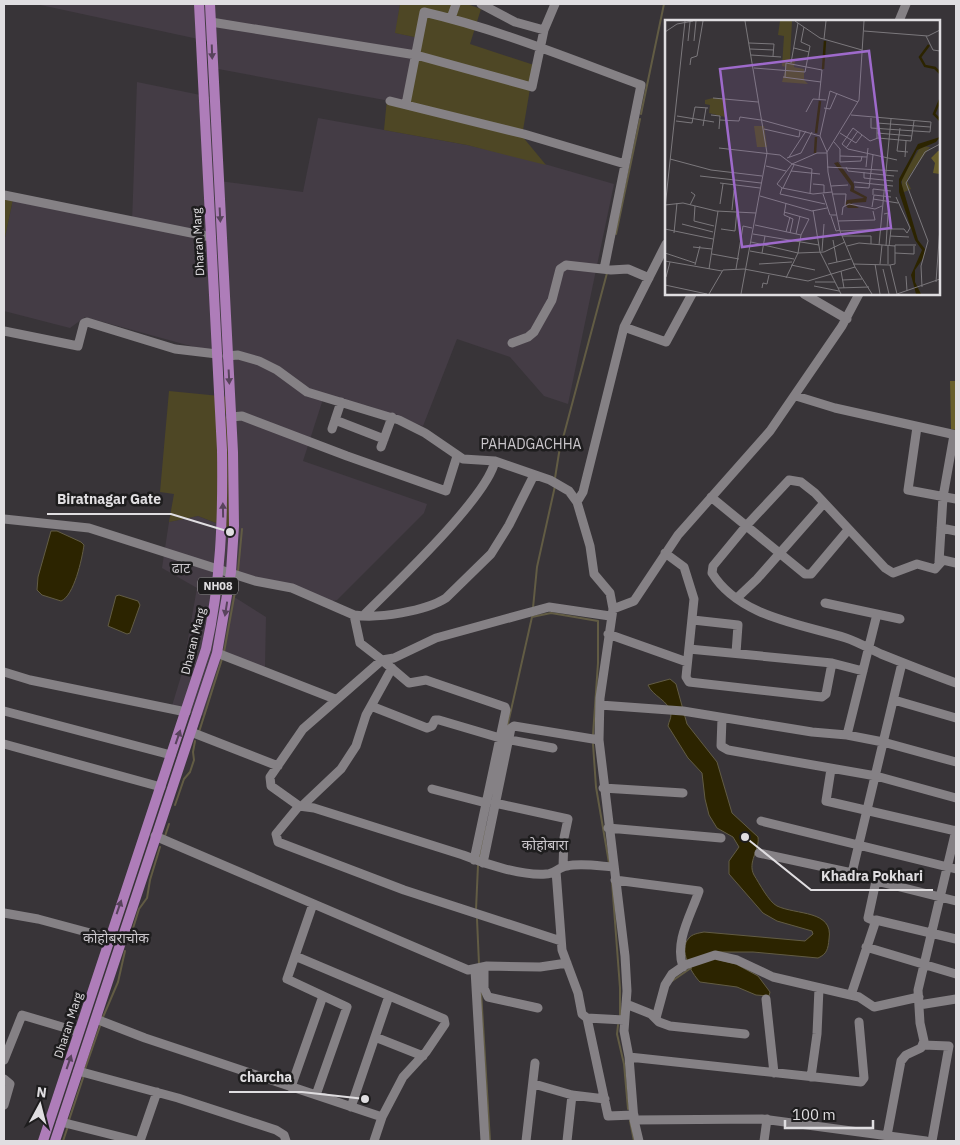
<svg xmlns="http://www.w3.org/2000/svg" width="960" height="1145" viewBox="0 0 960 1145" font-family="'IBM Plex Sans','Noto Sans Devanagari',sans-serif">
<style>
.built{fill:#443c45}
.green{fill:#4e4725}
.forest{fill:#685e2b}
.water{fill:#2c2400;stroke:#625c44}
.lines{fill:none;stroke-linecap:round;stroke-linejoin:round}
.stream{stroke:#625c44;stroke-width:2}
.minor{stroke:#858185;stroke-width:9}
.major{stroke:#ae7db9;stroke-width:10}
.oneway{fill:#58435c}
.labels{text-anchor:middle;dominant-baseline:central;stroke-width:5;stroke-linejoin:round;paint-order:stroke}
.shield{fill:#1e1d1e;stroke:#a6a4a6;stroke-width:1}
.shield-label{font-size:11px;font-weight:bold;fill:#e0dee1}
.street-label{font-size:12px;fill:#e0dee1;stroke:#1e1d1e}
.neighbourhood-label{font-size:14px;fill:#cac6cb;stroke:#1e1d1e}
.inset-river{fill:none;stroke:#2c2400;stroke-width:2.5}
.inset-road{fill:none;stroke:#7b787c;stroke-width:1}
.view{fill:#9e6acb;fill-opacity:0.15;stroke:#9e6acb;stroke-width:2.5}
.inset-edge{fill:none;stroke:#e0dee1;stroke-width:2.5}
.leader{fill:none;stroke:#e0dee1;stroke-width:2}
.callout-dot{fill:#e0dee1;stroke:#1e1d1e;stroke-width:2}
.callout-label{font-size:14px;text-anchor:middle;font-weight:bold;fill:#e0dee1;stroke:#1e1d1e;stroke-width:5;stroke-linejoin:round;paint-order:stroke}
</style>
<rect width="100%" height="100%" fill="#383438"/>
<path class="built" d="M36,4H400L396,33L419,38L406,104L213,68L212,42Z
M137,82L215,98L219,181L303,192L318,118L467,145L527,159L614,184L568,404L544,396L510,357L457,339L423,426L366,405L364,410L323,399L303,461L427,504L424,513L337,600L329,602L231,573L228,593L266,617L265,666L262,674L222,659L205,716L171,709L182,673L197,588L162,568L169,522L198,516L233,530L227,356L85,317L70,328L4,311V242L13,199L132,223Z"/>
<path class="green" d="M400,4H467L481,9L470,44L534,65L522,136L546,165L467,145L384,130L387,99L406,104L419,38L395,33Z
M4,197L13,199L4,242Z
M169,391L230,397L225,415L233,438L234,530L198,516L169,522L174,494L160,492Z"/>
<path class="forest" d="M950,381H956V430L951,429Z"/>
<path class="water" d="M51,531H57L81,542L84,545C82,559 74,596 61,601L42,595L37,590L38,577Z
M119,595L138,601L140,605L130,633L127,634L108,626L116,596Z
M670,679L676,684L687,724L717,762L732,813L758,837C760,850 747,862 754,875C759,883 769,902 777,906C796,915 834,910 829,939C828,949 827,954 818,958L753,952H716V959L736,964L758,976L770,992L769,996L756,995L737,987L700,982C691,973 678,949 689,938C692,934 699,933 704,932L805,941L813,934L812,931L777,921L763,913L729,874V861L739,847L733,837L717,828L709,815L705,799L702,773L688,758L668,726C669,721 671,719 671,714C670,701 652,696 648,685Z"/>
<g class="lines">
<path class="stream" d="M641,114L664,4
M616,234L640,119
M555,478L559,453L607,273
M238,571L242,529
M533,608L537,567L555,486
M224,652L237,581
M507,728L532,617L551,613L598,621V663L593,735
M199,732L222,659
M593,744L596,787L609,863
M175,805L184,779L190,772L194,760L193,752L195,741
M165,836L169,824
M479,858L486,827
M612,882L620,988V1016
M476,910L478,865
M477,919L479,964
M129,941L139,909L147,898L150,880L160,847
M672,981L691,968
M481,991L490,1141
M103,1017L118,982L125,951
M618,1025L617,1034L624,1064L628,1109
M85,1069L100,1026
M69,1120L84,1075
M630,1121L634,1141
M63,1141L68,1126"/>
<path class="minor" d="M481,4L515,22L544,30
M451,18L456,4
M899,21L906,4
M211,22L416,55L532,87L544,30L555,4
M390,101L524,134L625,164
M406,104L424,12C498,29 570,59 641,85L604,269
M4,195L211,237
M804,294L847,319
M624,327L666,342L692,294
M4,331L78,346L84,323L87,322L175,349L217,354
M512,343L528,337L534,332L552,300L560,269L566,265L611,270L628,269L649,278
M227,356L238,355L259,361L277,370L307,392L399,420L425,433L463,459L495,461L550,480L569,491L577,502L590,546L594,574L610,593L613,609L600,698L599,740L625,956L627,991L624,1031L629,1057L634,1120L639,1141
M796,396L835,408L956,435
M231,417L242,416L347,456L446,491L457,456
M335,420L384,439
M917,427L908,490L956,499
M332,429L341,402
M381,447L392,417
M711,497L805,574H811L848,530
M577,502L583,492L624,327L666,244
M4,519L89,528L255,581L292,588L354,615L360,643L382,660L394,658L436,638L549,607L610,616
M941,528L956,531
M665,553L684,567L694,599L686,677L689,682L822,697L826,694L832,663
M939,562L943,497L954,435
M956,563L943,560L935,569L917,564L893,573L885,568L815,493L801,482L789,480L746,526L713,566L712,573C739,617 801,624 846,638C858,642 870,649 881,654C906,664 931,674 956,683
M737,598L757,579L824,503
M825,603L900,619
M613,609L634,601L678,535L770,431L842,326L859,294
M354,615C378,619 426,611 446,598L491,554L509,525L534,475
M363,616C393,586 487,498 495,461
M693,620L738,625L736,653
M608,634L687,662
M689,649L832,663L863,671
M217,653L335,699
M4,672L30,680L186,712
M894,700L956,718
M600,705L683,711L812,732L847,735L883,742L956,762
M371,706L427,728L432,726L435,720H439L500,738L553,748
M4,711L171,755
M722,718L721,746L728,750L876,776L956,798
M191,732L278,766
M847,735L877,614
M4,744L161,787
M831,769L826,801L956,831
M603,788L683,793
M432,789L486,803
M495,803L568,819L564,838L563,867
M303,805L341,769L356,746L366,715L392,668
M299,806L276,834L278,842L404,890L561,941
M761,821L956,869
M608,828L721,838
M155,836L468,970L487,966L540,967L567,963
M759,853L852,873L902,663
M474,860L506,710L505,707L426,680L409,683L382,660L303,729L270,777L271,786L299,806L314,808L463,855C485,864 522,876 546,874C554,874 559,867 567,866C581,863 599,866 613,867
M483,863L511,728L514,726L599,740
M556,871L562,950L578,993L582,1014L587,1018L624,1020
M615,880L699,891C691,915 674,942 683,967
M313,904L287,979L347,1007L316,1095
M4,913L38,919L120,941
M875,921L868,918L876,881L956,901
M866,947L956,974
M295,956L444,1019L445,1024L426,1052L403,1077L382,1117L374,1141
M484,967V988L488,997L538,1008
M475,970L485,1141
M851,995L876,920L956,939
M766,999L774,1073
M626,1004L651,1014L659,1022L670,1026L745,1034
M919,1005L956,999
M587,1018L608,1116L634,1115
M656,1018L665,985L672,974L685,965L715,955L737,960L773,977L859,997L874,1007L919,997
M96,1019L145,1038L382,1117
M375,1037L423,1056
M923,1045L949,1046L932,1141
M629,1057L861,1082L864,1078L859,1022
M4,1060L22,1015L79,1032
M78,1071L178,1098L276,1130L284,1135L286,1141
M811,1077L817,1034L819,988
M4,1079L10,1084L4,1105
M534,1084L572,1095L605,1099
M291,1087L323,996
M351,1107L389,996
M634,1120L762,1119L926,1141
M61,1122L137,1141
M140,1141L157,1092
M526,1141L535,1063
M567,1141L572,1095
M764,1141L767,1119
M886,1141L901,1061L906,1055L921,1048L924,1041L920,1023L918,990L956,830"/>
<path class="major" d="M43,1141L206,649C221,581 223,519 222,450L199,4
M55,1141L217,653L231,572L234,526L233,452L210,4"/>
</g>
<defs><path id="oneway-solid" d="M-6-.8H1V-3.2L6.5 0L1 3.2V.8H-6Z" transform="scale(1.25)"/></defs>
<g class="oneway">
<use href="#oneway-solid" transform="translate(212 52) rotate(88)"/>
<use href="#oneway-solid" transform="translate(220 215) rotate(87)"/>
<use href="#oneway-solid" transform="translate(229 377) rotate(87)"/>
<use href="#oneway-solid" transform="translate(223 510) rotate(-91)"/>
<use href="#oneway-solid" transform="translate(226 609) rotate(99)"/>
<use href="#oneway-solid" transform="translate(178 737) rotate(-71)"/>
<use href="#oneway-solid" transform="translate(119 907) rotate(-71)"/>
<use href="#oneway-solid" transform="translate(69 1062) rotate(-71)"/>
</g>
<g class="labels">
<rect class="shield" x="198" y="577.5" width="40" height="17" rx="4"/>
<g class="shield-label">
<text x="218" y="586">NH08</text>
</g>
<g class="street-label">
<text transform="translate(198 242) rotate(-93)">Dharan Marg</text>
<text transform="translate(193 641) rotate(-76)">Dharan Marg</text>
<text transform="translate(68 1025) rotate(-72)">Dharan Marg</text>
</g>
<g class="neighbourhood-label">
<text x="531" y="444">PAHADGACHHA</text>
<text x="181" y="568">ढाट</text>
<text x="545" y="845">कोहोबारा</text>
<text x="116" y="938">कोहोबराचोक</text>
</g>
</g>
<g transform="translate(665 20)">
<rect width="275" height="275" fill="#383438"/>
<path d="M115,1H127L125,39L130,41L129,47L139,49V60L143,64L117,62L121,47L117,46L119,16L113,15ZM48,78L61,79L60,97L44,93L45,85L40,84V80ZM89,106H99L102,127H92ZM256,126L265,127L244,156L242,161L246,169L237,173V158Z" fill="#4e4725"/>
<path d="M273,131H275V154L268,153L270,143L266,138Z" fill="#685e2b"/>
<path d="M275,117L271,122L252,130L236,162L253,220L260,229L259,237L250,250V262L256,274H251L246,255L257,230L250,220L234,172V159L253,124ZM173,142L189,164V170L202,177L201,182L186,183L194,188H183L180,185L182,180L199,178L185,171L186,166L169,143Z" fill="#2c2400"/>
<path class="inset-river" d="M264,25L255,37L260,46L270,48L275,53M158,49L160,21M275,80L269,94L275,100M151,113L155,81M150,133L151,117"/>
<path class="inset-road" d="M130,1L155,18L197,30M199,11L263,16L275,10M0,12L12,4L28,1M261,16L268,30L275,31M159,19L161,1M23,21L25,2M29,21L31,1M84,23L109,24L108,36M129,28L144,32M85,29L109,30M86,35L116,37M126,43L133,3M25,45L26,38L32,36L38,1M89,48L140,52L145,26L136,22L139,7M118,57L156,62M120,57L121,43L157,50L154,79M48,78L93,82M159,88L165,89L172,73M141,92L148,79L161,80M46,95L55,96L54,109M186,95L266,102L265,112L206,108V98M12,96L49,102M212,98V118M55,100L74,101L75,97L96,100M97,100L155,116L162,132L163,152L175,211L190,247M11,101L27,103L30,87L43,88M212,103L265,107M38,106L41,88M235,108L232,131L243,132M99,109L134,117L135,111M175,113L191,123L197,115M212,113L247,116M155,116L165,71L193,82M169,122L175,129V142L196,141L197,136M54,128L115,135L127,144L152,133H162M181,128L193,111M162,132L194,80L199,1M175,136L202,137M124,137L141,111M240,137L241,121M122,138L136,133L147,112M5,139L46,150L97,156M232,140L183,129L177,124L188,108L205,121L213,118L246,121L249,101M101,146L121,151M162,147L233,151M181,147L183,151L229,156M201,147L203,128M126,151L155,154M199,152V158L228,161M35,156L96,163M189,162L228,166M55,163L95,168M148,164L159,165V173M166,166L183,165M190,167L204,168L208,135M117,168L115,174L160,184M118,168L129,145M145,173L147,149L127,144L112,164L117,168L148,174L167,172M158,174L165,195H172M168,174H181L180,186M208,175V169L226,171M95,176L147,191L162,188M208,179L233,183M121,183L119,195L128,199L125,213M55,184L58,164M0,185L18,183L51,191L91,193M25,185L30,175L26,172M30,186L29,201L49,206M207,187L209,175L226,177M0,188L20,1M67,190L69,170M148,190L155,232L176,274M219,194L223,193L221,226M177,195L178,187L184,184L210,189L217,186M166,196L171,211L175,210M173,201L210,200L208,191M17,204L48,212M90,205L136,215M0,209L48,219M56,209L70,211L72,190M175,211L222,209H239L242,213L245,208L231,177M121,212L125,197M9,213L12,183M88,214L154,225M131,214L135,196M177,216H206V224M225,216L244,217M168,220L172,242M86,222L133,233L136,215L144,199L119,192M214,225L226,99M182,226L194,223L230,226M224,226L226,209M28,227L47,229M85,231L129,239M157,231L159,204M0,233L30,243M97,233L100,216M230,233L249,234V226M47,234L74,239M0,241L57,251M94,244L127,242M163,244L186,239M188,244L225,245L232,274M210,244L215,274M215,244L217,225M223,244V226M30,245L35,226M126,245L150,250M225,245L230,244V225H251M44,249L53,191M71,249L78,206L87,208M79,249L143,261L190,247L207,274M218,249L224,274M176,251L179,268M241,256L242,271M1,257L5,242M121,258L133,233L159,232L180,222M178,260L197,259M150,262H170M271,262L275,207M0,265L42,274M149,266L174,271M257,267L256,246L263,221L241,163L260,132L275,124M97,268L98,263L102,264L104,255M173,268L204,267M44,274L58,250L79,249M76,274L102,133L80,1M232,274L275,259"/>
<path class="view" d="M204,31L226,208L77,227L55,49Z"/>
<rect width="275" height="275" class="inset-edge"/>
</g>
<path class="leader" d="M230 532L171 514H47M745 837L811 890H933M365 1099L302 1092H229"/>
<g class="callout-dot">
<circle cx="230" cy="532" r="5"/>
<circle cx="745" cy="837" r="5"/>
<circle cx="365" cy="1099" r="5"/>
</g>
<g class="callout-label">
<text x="109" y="504">Biratnagar Gate</text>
<text x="872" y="881">Khadra Pokhari</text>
<text x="266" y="1082">charcha</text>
</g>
<rect width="960" height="1145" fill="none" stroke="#e0dee1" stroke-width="10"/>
<g transform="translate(40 1105) rotate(7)" stroke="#1e1d1e" stroke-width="4" paint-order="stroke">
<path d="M0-4L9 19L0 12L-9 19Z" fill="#e0dee1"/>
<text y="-8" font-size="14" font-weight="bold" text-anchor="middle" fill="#e0dee1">N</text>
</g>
<path d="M785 1120v8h88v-8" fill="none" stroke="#e0dee1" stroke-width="2.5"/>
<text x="792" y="1120" font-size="15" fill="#e0dee1" stroke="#1e1d1e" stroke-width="4" paint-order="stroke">100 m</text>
</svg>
